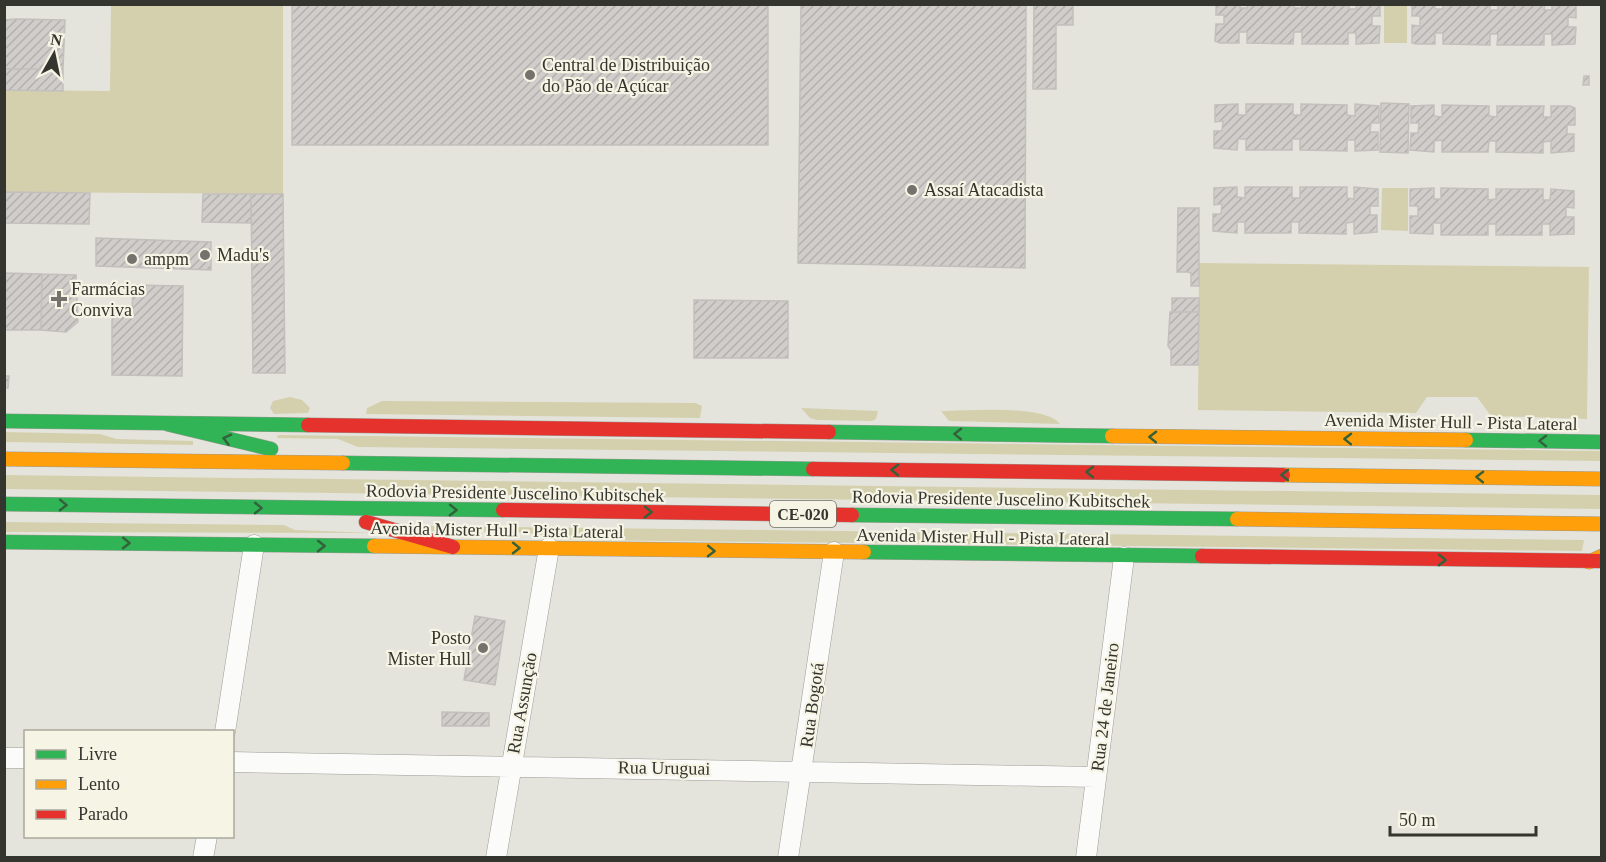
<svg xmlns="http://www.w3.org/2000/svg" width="1606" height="862" viewBox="0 0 1606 862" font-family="Georgia,serif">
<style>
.green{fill:#d4d0ae}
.building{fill:url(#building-hatch);stroke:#c2bfbd;stroke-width:1.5}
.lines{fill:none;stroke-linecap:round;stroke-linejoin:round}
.street-casing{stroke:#9c9b96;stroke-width:21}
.fast-casing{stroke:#9c9b96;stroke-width:15}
.slow-casing{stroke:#9c9b96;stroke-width:15}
.jam-casing{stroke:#9c9b96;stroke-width:15}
.street{stroke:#fbfbfa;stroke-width:20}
.fast{stroke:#30b455;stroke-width:14}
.slow{stroke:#ff9f0a;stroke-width:14}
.jam{stroke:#e5322d;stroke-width:14}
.oneway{stroke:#33613c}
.poi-dot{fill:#73726c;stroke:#f6f5e5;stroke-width:2}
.labels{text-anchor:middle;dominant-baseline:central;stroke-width:4.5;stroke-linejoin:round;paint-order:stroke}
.shield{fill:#f6f5e5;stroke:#6f6f66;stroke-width:1.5}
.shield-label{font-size:16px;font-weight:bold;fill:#35352f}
.poi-label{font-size:18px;fill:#35352f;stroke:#f6f5e5;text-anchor:start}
.street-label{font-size:18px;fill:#35352f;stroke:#f6f5e5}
</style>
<defs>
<pattern id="building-hatch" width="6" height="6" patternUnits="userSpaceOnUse" patternTransform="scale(1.5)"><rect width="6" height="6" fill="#d0cdca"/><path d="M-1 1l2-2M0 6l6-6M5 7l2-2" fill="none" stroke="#b3b1ae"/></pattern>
</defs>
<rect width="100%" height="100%" fill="#e5e4dc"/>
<path class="green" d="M111,5H283V194L5,192V90L110,91Z
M1384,5H1407V43H1384Z
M1382,188H1408V231L1381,230Z
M1199,263L1589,267L1587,419L1491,416L1477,397H1427L1416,413L1198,410Z
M290,397L302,400L310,408L308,413L274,414L270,408L273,401Z
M382,401L696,403L702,406L700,418L366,414L367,408Z
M801,408L878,411L876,419L872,421L817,420L810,418Z
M941,411C966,411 1045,404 1060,424L949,421Z
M5,432L100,434L117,439L193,441V445L5,442Z
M278,435L1601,451L1602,461L358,447L338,439L277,438Z
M5,475L1601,495L1602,509L5,489Z
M5,522L284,525L295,530L374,533L5,532Z
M428,526L1584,540L1582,551L575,540L521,532L432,531Z"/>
<path class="building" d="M292,4H768V145H292Z
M801,4H1026L1025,268L798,263Z
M1034,4H1073V25H1056V89H1033Z
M1216,4H1240V8H1247V4H1294V8H1302V4H1349V9H1356L1357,4H1380V16H1372V26H1380L1379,43L1356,44V33H1348V44H1302V32H1294L1293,44L1247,43V32H1239V43H1220L1215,41L1216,24H1224V15H1216Z
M1412,4H1435V9H1443V4H1490V10H1498V4H1545L1544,10H1552V4H1576V18L1568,17V27H1576L1575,44L1552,45V34H1544V45H1497L1498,34H1490V45L1443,44V33H1435V44H1416L1412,43V25L1420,26V16H1412Z
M16,19L65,20L63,69H4V20Z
M4,69H63V91L4,90Z
M1584,76H1589V85H1583Z
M1381,103L1409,104L1408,153L1380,152Z
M1238,104V115H1246V104H1293V115H1301V104L1347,105V115L1355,116V104L1379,106V123H1371L1370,132H1378V150L1355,151V140H1347V151L1300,150V139H1292V150H1246V139H1238L1237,150L1214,148V131H1222L1223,121L1215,122V105Z
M1434,105V116L1442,117V105L1489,106V116L1497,117V106H1544L1543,117H1551V106H1570L1575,108V125H1567V134H1574V151L1551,153V141L1543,142V153L1496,152V141H1489L1488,152H1442V140L1434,141V152L1410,150L1411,133H1418L1419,123H1411V106Z
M1237,187V197L1245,198V187H1292V198H1300V187H1347V198L1354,199V187L1378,189V206H1370V215H1377V232L1354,234V222L1346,223V234L1299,233V222H1291V233H1245V222H1237V233L1213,231V214H1221L1222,204L1214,205V188Z
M1434,188V199H1441V188L1488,189V200L1496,199V189H1543V200H1550L1551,189L1574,191V208L1566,207V217H1574V234L1550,235V224H1542V235H1496V224H1488V235H1441V223H1433V234L1410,233V216H1418V206H1410V189Z
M4,192L90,193L89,224L4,223Z
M203,194H251V223L202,222Z
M251,194H283L285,373H253Z
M1178,208H1199V286H1191V273L1188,272H1177Z
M96,238L211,242V270L96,266Z
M4,273L42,274L41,330H4Z
M42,274L76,275L78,322L66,332L41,330Z
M133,285L183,286L182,376L112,375V312L132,313Z
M1172,298H1199V312H1172Z
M694,300L788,301V358H694Z
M1170,312H1199L1198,365H1171V350L1168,346Z
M4,376H9L8,388H4Z
M475,616L505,621L495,685L464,680Z
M442,712L489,713V726H442Z"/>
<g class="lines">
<g class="street-casing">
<path id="street" d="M225,732L254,545
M4,758H26
M232,762L1096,777
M203,858L207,836
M496,858L549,548
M788,858L834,552
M1086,858L1124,557"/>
</g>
<g class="fast-casing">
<path id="fast" d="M4,421L308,425
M167,424L271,449
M829,432L1112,436
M1466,440L1602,442
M343,463L813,469
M4,504L503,510
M852,515L1237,519
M4,542L374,546
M864,552L1202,556"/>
</g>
<g class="slow-casing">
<path id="slow" d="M1112,436L1466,440
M4,459L343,463
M1283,475L1602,479
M1237,519L1602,524
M374,546L864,552
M1589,562L1602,556"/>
</g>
<g class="jam-casing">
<path id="jam" d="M308,425L829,432
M813,469L1283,475
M503,510L852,515
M366,522L453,547
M1202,556L1602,561"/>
</g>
<use href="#street" class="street"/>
<use href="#fast" class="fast"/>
<use href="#slow" class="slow"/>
<use href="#jam" class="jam"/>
</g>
<defs><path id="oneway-chevron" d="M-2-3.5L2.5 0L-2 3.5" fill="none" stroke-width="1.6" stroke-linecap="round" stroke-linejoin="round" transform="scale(1.5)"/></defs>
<g class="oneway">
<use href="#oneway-chevron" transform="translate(958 434) rotate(-179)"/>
<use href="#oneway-chevron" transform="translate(1153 437) rotate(-179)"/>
<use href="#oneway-chevron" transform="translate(227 439) rotate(-166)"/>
<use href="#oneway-chevron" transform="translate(1348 439) rotate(-179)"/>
<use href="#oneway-chevron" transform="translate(1543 441) rotate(-179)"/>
<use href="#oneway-chevron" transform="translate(895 470) rotate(-179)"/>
<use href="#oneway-chevron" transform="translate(1090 472) rotate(-179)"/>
<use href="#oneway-chevron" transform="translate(1285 475) rotate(-179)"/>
<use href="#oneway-chevron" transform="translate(1480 477) rotate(-179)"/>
<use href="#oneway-chevron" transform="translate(63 505) rotate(1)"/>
<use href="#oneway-chevron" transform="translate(258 508) rotate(1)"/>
<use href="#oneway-chevron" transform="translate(453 510) rotate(1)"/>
<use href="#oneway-chevron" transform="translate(648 512) rotate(1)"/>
<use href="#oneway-chevron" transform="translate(126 543) rotate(1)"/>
<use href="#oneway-chevron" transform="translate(321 546)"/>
<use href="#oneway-chevron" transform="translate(516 548) rotate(1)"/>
<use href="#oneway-chevron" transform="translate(711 551) rotate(1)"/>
<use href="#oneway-chevron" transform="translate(1442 560) rotate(1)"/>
</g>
<g class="poi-dot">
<circle cx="530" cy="75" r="6"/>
<circle cx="912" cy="190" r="6"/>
<circle cx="205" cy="255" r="6"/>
<circle cx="132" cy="259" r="6"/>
<path d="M56 290h6v6h6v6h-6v6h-6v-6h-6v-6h6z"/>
<circle cx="483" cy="648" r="6"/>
</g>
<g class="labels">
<rect class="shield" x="770" y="501" width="66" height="26" rx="4.5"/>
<g class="shield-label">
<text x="803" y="514">CE-020</text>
</g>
<g class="poi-label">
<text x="542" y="65">Central de Distribuição<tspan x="542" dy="21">do Pão de Açúcar</tspan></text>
<text x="924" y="190">Assaí Atacadista</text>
<text x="217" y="255">Madu's</text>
<text x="144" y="259">ampm</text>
<text x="71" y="289">Farmácias<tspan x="71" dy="21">Conviva</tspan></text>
<text x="471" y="638" text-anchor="end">Posto<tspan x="471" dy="21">Mister Hull</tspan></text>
</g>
<g class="street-label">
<text transform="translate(1451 422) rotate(1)">Avenida Mister Hull - Pista Lateral</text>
<text transform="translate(515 493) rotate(1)">Rodovia Presidente Juscelino Kubitschek</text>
<text transform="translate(1001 499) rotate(1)">Rodovia Presidente Juscelino Kubitschek</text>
<text transform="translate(497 530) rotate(1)">Avenida Mister Hull - Pista Lateral</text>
<text transform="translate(983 537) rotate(1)">Avenida Mister Hull - Pista Lateral</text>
<text transform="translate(522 703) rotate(-80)">Rua Assunção</text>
<text transform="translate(812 705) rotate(-82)">Rua Bogotá</text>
<text transform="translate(1105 707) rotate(-83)">Rua 24 de Janeiro</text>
<text transform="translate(664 768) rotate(1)">Rua Uruguai</text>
</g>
</g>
<rect width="1606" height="862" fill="none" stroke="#35352f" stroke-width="12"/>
<rect x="24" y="730" width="210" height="108" fill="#f6f5e5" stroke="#a9a89c" stroke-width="1.5"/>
<rect x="36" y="750" width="30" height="9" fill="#30b455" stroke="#a9a89c" stroke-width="1.5"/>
<text x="78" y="760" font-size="18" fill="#35352f">Livre</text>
<rect x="36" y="780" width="30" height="9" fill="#ff9f0a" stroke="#a9a89c" stroke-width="1.5"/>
<text x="78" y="790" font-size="18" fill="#35352f">Lento</text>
<rect x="36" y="810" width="30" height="9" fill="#e5322d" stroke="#a9a89c" stroke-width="1.5"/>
<text x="78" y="820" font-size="18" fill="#35352f">Parado</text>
<g transform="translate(54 54) rotate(9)" stroke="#f6f5e5" stroke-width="4.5" paint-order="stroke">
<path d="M0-4.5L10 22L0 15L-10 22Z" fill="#35352f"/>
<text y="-9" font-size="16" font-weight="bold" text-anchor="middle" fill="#35352f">N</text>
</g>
<path d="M1390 826v9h146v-9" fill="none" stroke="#35352f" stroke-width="3"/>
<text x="1399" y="826" font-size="18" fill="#35352f" stroke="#f6f5e5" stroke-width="4.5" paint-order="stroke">50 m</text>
</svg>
